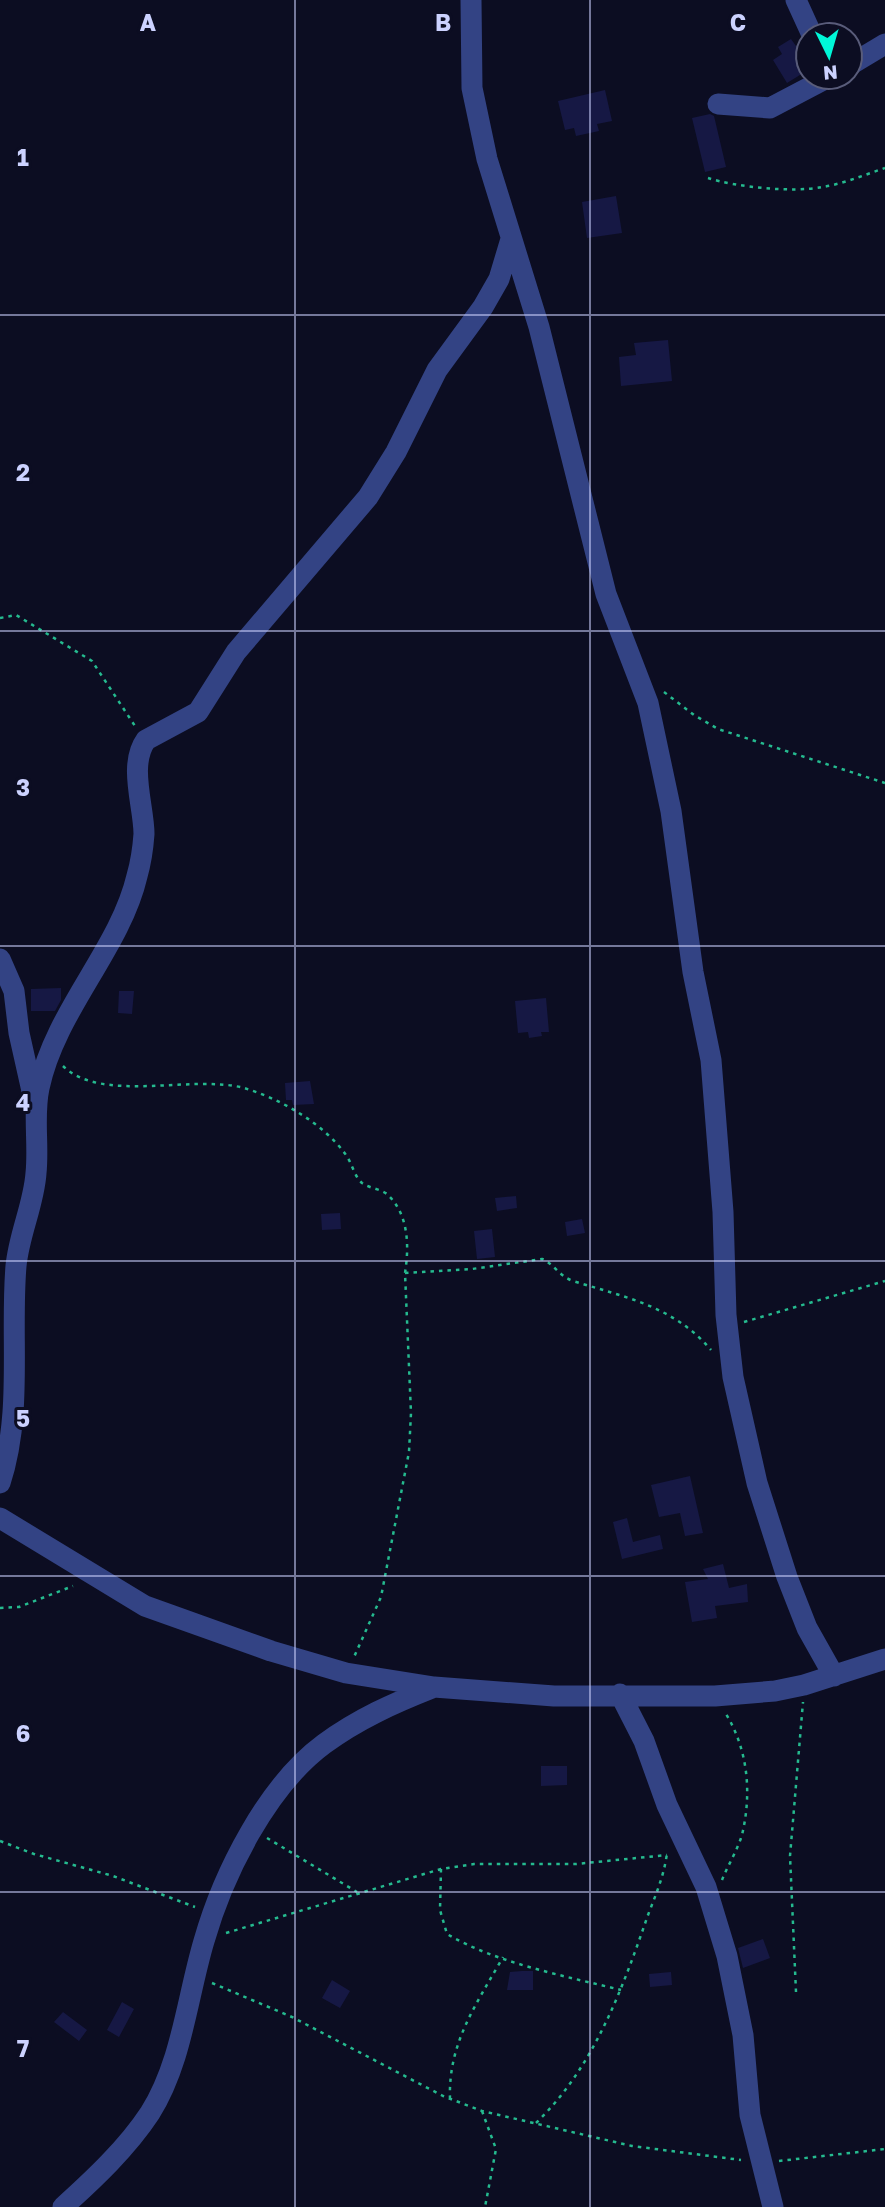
<svg xmlns="http://www.w3.org/2000/svg" width="885" height="2207" viewBox="0 0 885 2207" font-family="'Golos Text',sans-serif">
<style>
.building{fill:#161844}
.lines{fill:none;stroke-linecap:round;stroke-linejoin:round}
.path{stroke:#25ba8f;stroke-width:2.5;stroke-dasharray:3.5 5;stroke-linecap:butt}
.minor{stroke:#334384;stroke-width:21}
.grid{fill:none;stroke:#ccd2ff;stroke-width:2;stroke-opacity:0.55}
.grid-label{font-size:23px;text-anchor:middle;font-weight:bold;fill:#ccd2ff;stroke:#0c0d22;stroke-width:6;stroke-linejoin:round;paint-order:stroke}
</style>
<rect width="100%" height="100%" fill="#0c0d22"/>
<path class="building" d="M791,39L796,46L802,43L808,49V70L787,83L773,60L782,54L778,47Z
M605,90L612,121L597,124L599,131L576,136L574,128L565,130L558,101Z
M710,114L714,116L726,167L705,172L692,118Z
M616,196L622,233L587,238L582,202Z
M668,340L672,381L621,386L619,357L636,355L634,343Z
M61,988V1000L55,1011H31V989Z
M119,991H134L132,1014L118,1013Z
M546,998L549,1032H541L542,1036L529,1038L528,1032L518,1033L515,1001Z
M310,1081L314,1104L293,1105L292,1100H286L285,1083Z
M516,1196L517,1208L497,1211L495,1198Z
M340,1213L341,1229L322,1230L321,1214Z
M582,1219L585,1233L567,1236L565,1222Z
M492,1229L495,1257L477,1259L474,1231Z
M690,1476L703,1533L685,1536L680,1513L659,1517L651,1485Z
M627,1518L633,1542L660,1535L663,1549L622,1559L613,1522Z
M723,1564L729,1588L747,1584L748,1602L715,1606L717,1618L692,1622L685,1582L708,1579L703,1569Z
M541,1766H567V1785L541,1786Z
M763,1939L770,1958L743,1968L738,1948Z
M522,1971H533V1990H507L510,1972Z
M671,1972L672,1985L650,1987L649,1974Z
M332,1980L350,1991L340,2008L322,1998Z
M122,2002L134,2009L119,2037L107,2030Z
M63,2012L87,2030L79,2041L54,2022Z"/>
<g class="lines">
<path class="path" d="M708,178C736,187 793,193 822,187C843,184 864,175 885,168
M0,618L16,615L92,661L135,726
M664,692L694,715L718,729L885,783
M63,1066C102,1104 192,1074 244,1088C281,1099 324,1124 346,1155C352,1163 354,1176 362,1183C370,1189 384,1189 390,1197C409,1217 409,1248 405,1273L411,1413L409,1452L381,1597L354,1657
M405,1273L472,1269L542,1259C554,1264 559,1276 573,1281C624,1297 674,1306 711,1350
M744,1322L885,1281
M0,1608L19,1607L73,1586
M267,1838L357,1892
M0,1841L34,1854L113,1876L195,1907
M441,1869L440,1910L447,1934C496,1963 565,1976 621,1990
M722,1880C728,1865 737,1851 742,1835C752,1793 748,1750 726,1714
M226,1933L441,1869L474,1864H576L667,1855
M212,1983L292,2017L443,2096L482,2111L632,2146L741,2160
M796,1992L790,1856L803,1702
M450,2099C448,2043 476,2005 503,1957
M482,2111L496,2149L485,2207
M536,2123C594,2067 622,1990 648,1915C656,1894 664,1876 667,1853
M779,2161L885,2149"/>
<path class="minor" d="M471,0L472,88L487,159L539,327L606,594L648,703L671,811L693,972L711,1060L723,1212L726,1315L733,1377L757,1483L787,1577L807,1628L834,1676
M796,0L812,35
M850,65L885,44
M718,104L770,108L829,77
M0,959L14,991L19,1033L34,1100
M0,1483C23,1413 10,1337 16,1266C19,1234 34,1204 36,1173C39,1144 33,1116 39,1088C55,1011 120,949 137,876C141,862 143,848 144,834C144,806 128,765 146,740L198,712L236,652L368,497L396,452L437,370L483,307L499,279L511,239
M0,1518L145,1606L271,1651L346,1673L434,1687L554,1696H715L775,1691L804,1685L885,1659
M620,1694L644,1741L667,1805L706,1887L727,1956L743,2035L750,2115L773,2207
M63,2207C94,2179 127,2148 150,2113C182,2062 187,1998 204,1941C223,1874 267,1786 324,1744C358,1719 394,1703 432,1688"/>
</g>
<path class="grid" d="M295,0V2207M590,0V2207M0,315H885M0,631H885M0,946H885M0,1261H885M0,1576H885M0,1892H885"/>
<g class="grid-label">
<text x="148" y="31">A</text>
<text x="443" y="31">B</text>
<text x="738" y="31">C</text>
<text x="23" y="166">1</text>
<text x="23" y="481">2</text>
<text x="23" y="796">3</text>
<text x="23" y="1111">4</text>
<text x="23" y="1427">5</text>
<text x="23" y="1742">6</text>
<text x="23" y="2057">7</text>
</g>
<g transform="translate(829 56) rotate(175)"><circle r="33" fill="#0c0d22" stroke="#595c7a" stroke-width="2"/>
<path d="M0-5L12 26L0 18L-12 26Z" fill="#00f7d8"/>
<text y="-10" font-size="19" font-weight="bold" text-anchor="middle" fill="#ccd2ff">N</text>
</g>
</svg>
